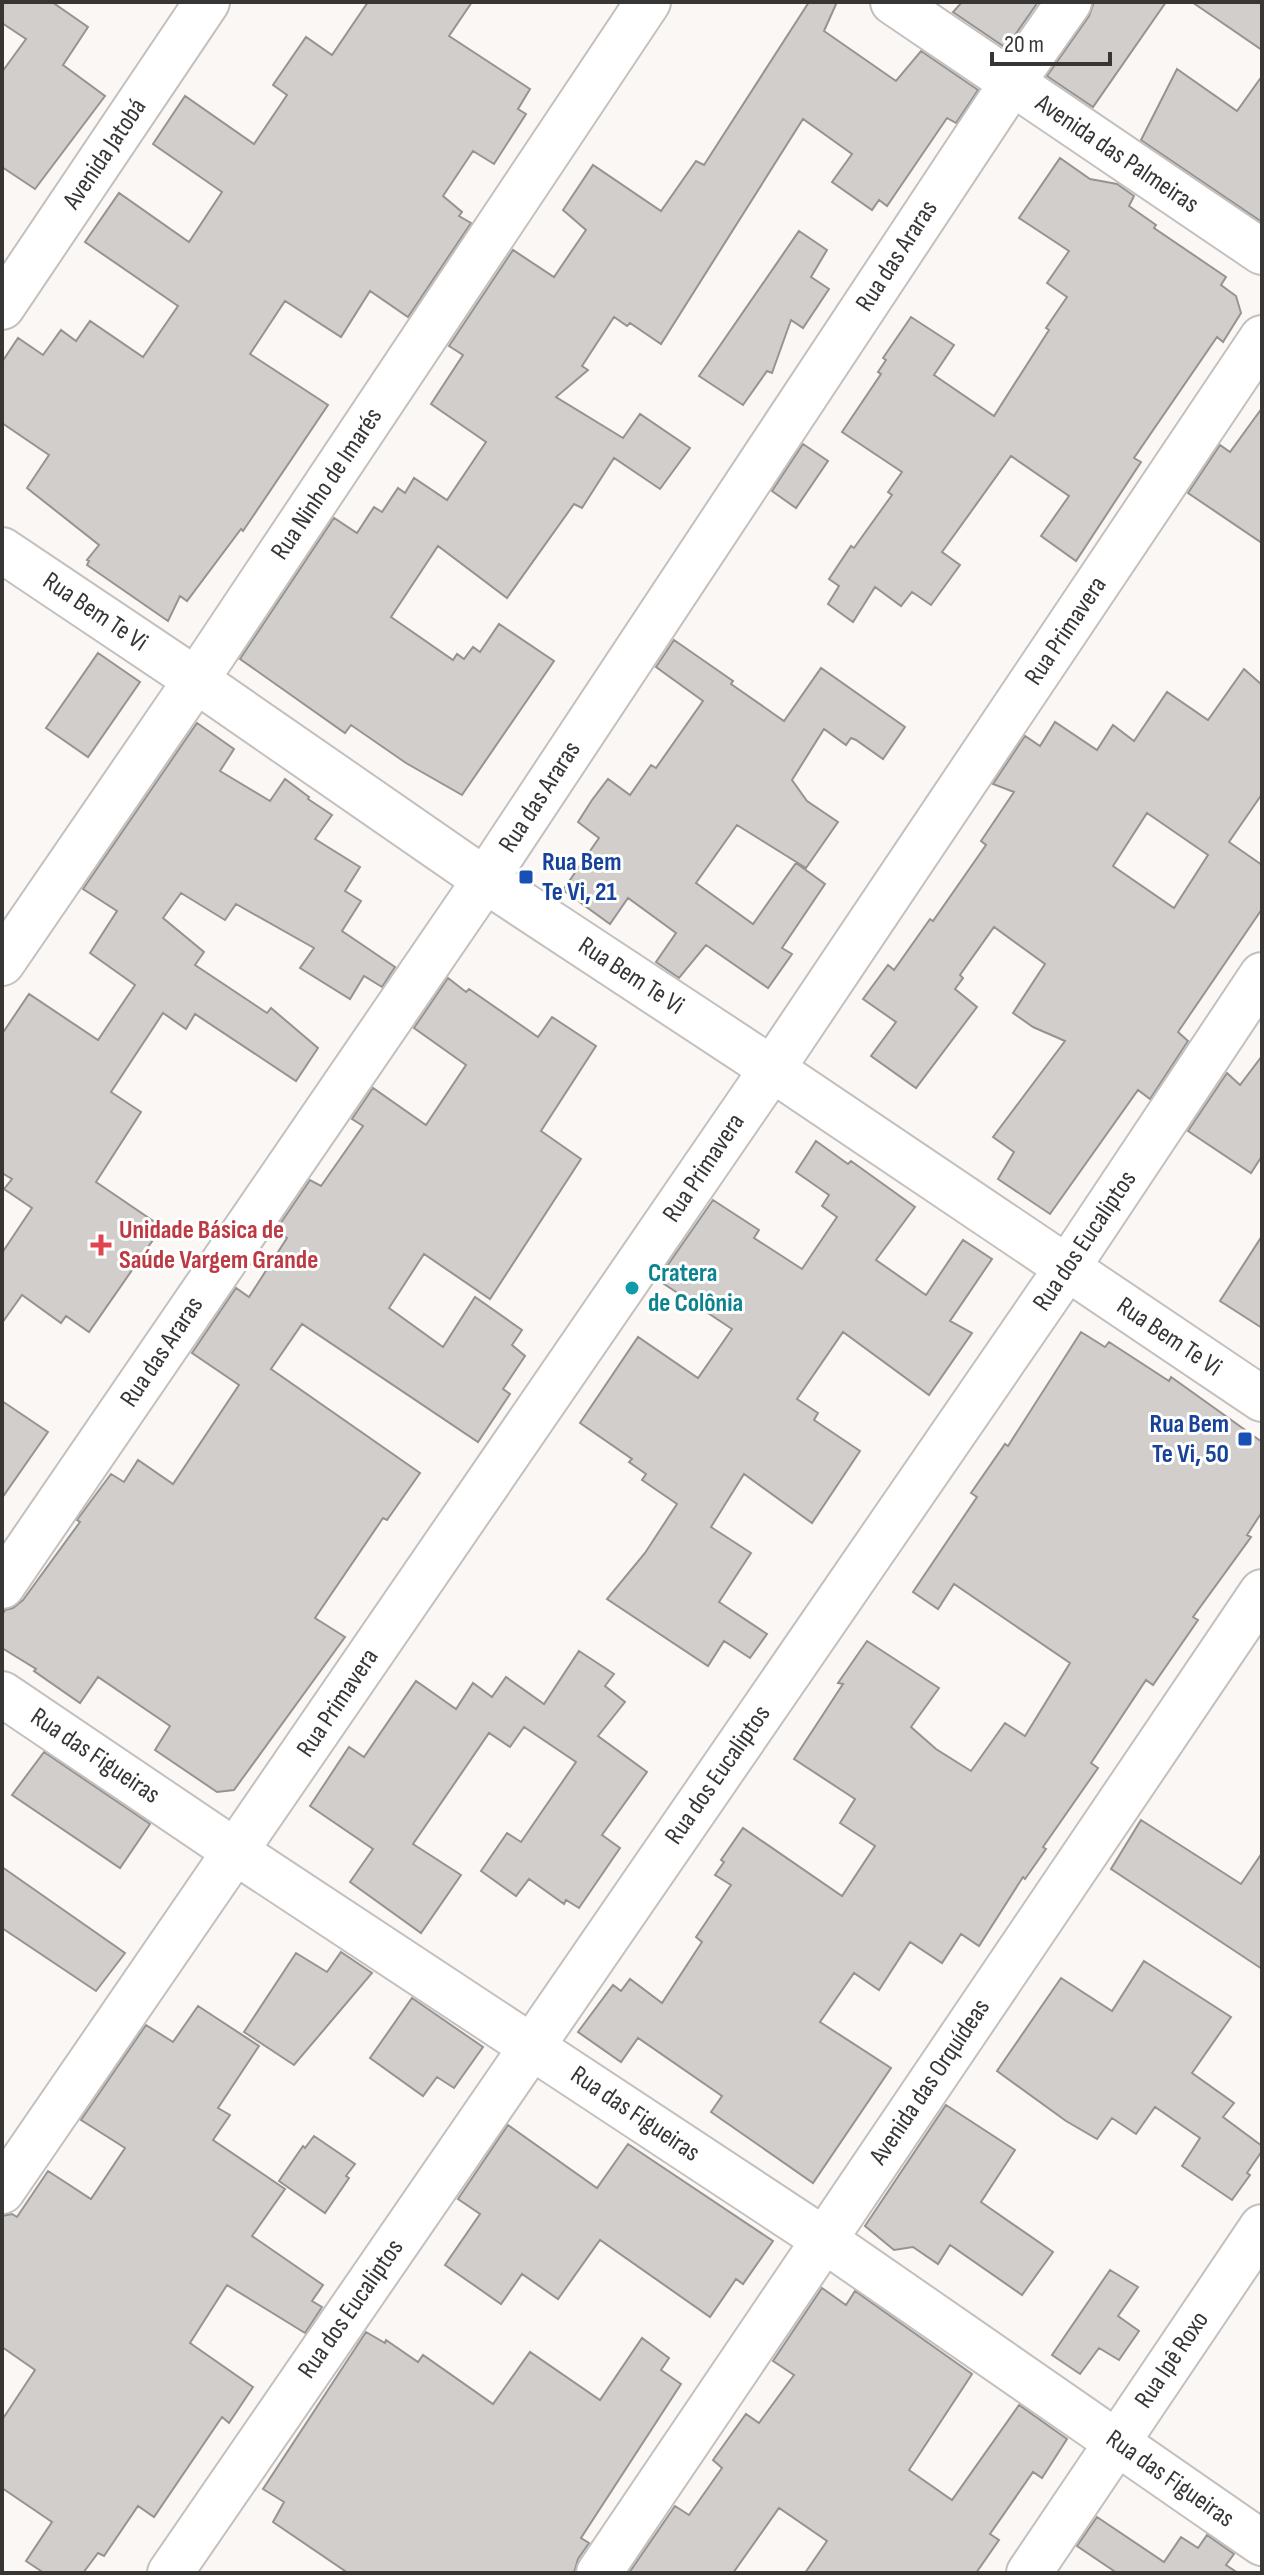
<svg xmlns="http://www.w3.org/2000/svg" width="1264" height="2575" viewBox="0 0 1264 2575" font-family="'Sofia Sans Condensed',sans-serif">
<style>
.building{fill:#d2cecc;stroke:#969391;stroke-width:2;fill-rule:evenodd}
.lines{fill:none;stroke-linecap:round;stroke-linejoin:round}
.minor-casing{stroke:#c4c0be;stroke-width:48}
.minor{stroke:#fff;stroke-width:44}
.transit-dot{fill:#1a4fb4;stroke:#fff;stroke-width:3}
.health-dot{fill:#e0444e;stroke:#fff;stroke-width:3}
.culture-dot{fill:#0f9aa8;stroke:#fff;stroke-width:3}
.labels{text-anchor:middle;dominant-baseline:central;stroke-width:6;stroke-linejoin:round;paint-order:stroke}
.street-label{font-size:26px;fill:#373635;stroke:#fff}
.transit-label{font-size:26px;font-weight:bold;fill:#164399;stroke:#fff;text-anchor:start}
.health-label{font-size:26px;font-weight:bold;fill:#be3a42;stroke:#fff;text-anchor:start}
.culture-label{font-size:26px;font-weight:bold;fill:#0d838f;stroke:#fff;text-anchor:start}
</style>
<rect width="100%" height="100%" fill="#fbf7f5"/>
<path class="building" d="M2,2H52L88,27L63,65L105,96L35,189L2,167V72L26,39L2,23Z
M368,2H472L449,36L530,89L518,109L526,114L494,164L473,151L443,196L462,212L459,216L471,223L408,317L370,291L341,337L285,301L250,354L328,405L243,531L241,529L187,601L180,596L168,621L87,565L89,561L87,560L99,545L27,488L49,455L2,423V362L18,338L43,355L61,330L76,341L90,321L143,357L178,306L85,242L119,193L189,242L222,192L153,144L185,96L254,144L287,95L273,85L306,37L332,55Z
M809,2H837L824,31L896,81L921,51L978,90L956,123L947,118L887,206L879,200L872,210L832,182L852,154L803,119L661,344L630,323L627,326L614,317L582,366L588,370L556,397L623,438L640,414L690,448L660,489L614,458L582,508L574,504L507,598L438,546L391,617L453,660L457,654L464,659L473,647L480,652L499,624L554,661L462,795L406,763L351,725L345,733L240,659L334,518L357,533L374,507L382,512L398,488L405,493L414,478L447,500L486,442L431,404L463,355L449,346L513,250L554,277L586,230L563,210L593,165L661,211L696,161L704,165Z
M962,2H1038L1006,48L953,12Z
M1094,2H1166L1093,107L1047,76L1089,16Z
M1192,2H1262V50Z
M1177,69L1237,111L1262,76V222L1141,140Z
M1060,158L1090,179L1117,184L1134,196L1129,206L1156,225L1154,228L1226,277L1221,285L1236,296L1241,313L1223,342L1217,337L1134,458L1141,462L1076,561L1041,536L1069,496L1011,456L942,552L960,565L931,605L912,592L901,606L875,587L853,622L828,604L839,586L829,579L851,546L854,548L892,495L888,492L902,472L842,432L881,374L878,372L886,360L883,358L911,317L954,345L934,375L994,416L1049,330L1046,328L1067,297L1047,283L1069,251L1019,218Z
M799,231L827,250L811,277L829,289L803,328L791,320L772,373L767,371L743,405L699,376Z
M1262,408V543L1188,493L1220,445L1230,452Z
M803,444L828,461L796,508L772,491Z
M674,640L733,681L731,684L784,721L821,668L905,727L883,759L856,740L851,738L846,745L824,729L792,780L807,801L838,822L806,868L737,825L696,883L753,924L796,863L825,884L782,948L792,954L768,988L706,945L679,978L656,962L676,933L628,898L610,924L563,890L599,838L578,822L592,800L608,779L630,795L651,765L656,768L703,701L656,667Z
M98,653L140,682L88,757L46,728Z
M1244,669L1262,685V794L1229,842L1262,865V909L1178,1032L1188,1041L1150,1099L1138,1090L1050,1214L998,1179L1014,1152L993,1137L1065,1041L1033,1027L1013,1013L1045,964L994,927L960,975L963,978L955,989L977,1007L916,1088L871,1056L896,1022L863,999L888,965L894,970L930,919L933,921L986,845L981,841L1014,792L993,784L1025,736L1040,746L1055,722L1097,750L1113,725L1134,741L1167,692L1208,720ZM1147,813L1208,855L1174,908L1113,866Z
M197,723L234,749L220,771L270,801L285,779L309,797L308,799L332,815L315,839L360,867L345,891L361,901L342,931L395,967L382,987L364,976L350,999L300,968L314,948L236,904L225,920L181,893L163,918L204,952L195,965L267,1013L271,1008L318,1048L296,1081L195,1014L186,1029L163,1013L111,1092L141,1112L96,1182L162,1227L89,1332L66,1316L61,1323L22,1295L2,1323V1253L32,1208L4,1189L12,1179L2,1173V1034L29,994L98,1040L135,985L90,953L117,911L83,889Z
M448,978L466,992L469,989L538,1037L552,1017L596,1046L541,1131L581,1159L490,1299L424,1254L389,1308L443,1347L475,1297L522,1330L512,1345L525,1356L503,1389L510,1394L478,1442L302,1324L271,1369L420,1473L387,1520L383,1518L315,1618L345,1637L234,1790L217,1792L155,1750L170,1726L98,1677L80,1703L34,1671L36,1669L2,1648V1615L5,1610L13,1608L23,1600L80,1522L77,1520L111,1474L124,1482L138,1460L173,1484L239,1385L192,1353L236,1288L249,1297L287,1238L276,1230L310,1180L321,1186L363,1126L352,1119L373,1088L426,1125L466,1065L414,1028Z
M1262,1056V1156L1251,1173L1188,1131L1227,1073L1240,1085Z
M816,1141L848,1164L851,1161L915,1207L876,1260L926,1295L963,1240L992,1259L950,1321L972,1333L929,1395L843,1332L797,1399L818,1413L814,1420L860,1451L812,1523L744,1474L711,1527L751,1553L719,1602L767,1634L750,1658L724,1641L708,1666L607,1599L645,1553L677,1504L642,1480L646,1474L629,1462L632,1459L580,1423L638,1337L698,1378L732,1329L661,1282L667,1271L665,1269L713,1200L759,1230L754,1238L802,1269L837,1217L822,1206L829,1195L796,1172Z
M1262,1236V1328L1220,1301Z
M1081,1332L1105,1347L1109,1342L1169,1381L1171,1377L1262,1442V1512L1247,1535L1251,1537L1193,1617L1198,1620L1153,1685L1146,1680L1091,1763L1098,1768L1043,1847L1046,1849L1025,1879L1023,1877L979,1946L961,1934L942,1963L910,1942L879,1990L854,1973L820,2022L891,2068L813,2183L711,2112L722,2096L638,2038L621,2062L578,2032L613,1985L621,1991L630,1979L662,2003L702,1942L696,1937L731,1885L715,1875L724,1862L721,1860L743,1828L842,1896L875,1846L840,1823L855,1799L794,1759L843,1684L838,1683L867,1641L939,1688L911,1727L936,1749L971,1771L1005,1723L1025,1736L1070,1663L954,1584L938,1609L913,1592L977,1497L971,1493L1005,1444L1008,1446Z
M2,1401L48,1432L2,1498Z
M579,1651L614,1674L605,1686L625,1702L598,1736L647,1772L602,1835L620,1848L579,1908L566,1900L564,1904L529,1879L516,1896L481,1871L507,1833L521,1842L576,1762L524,1727L510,1747L489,1733L413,1844L461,1875L421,1933L350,1882L373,1849L310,1806L349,1747L364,1757L416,1681L456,1709L473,1683L492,1697L506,1677L544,1704Z
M44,1752L150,1824L120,1868L12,1795Z
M1141,1820L1241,1884L1262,1853V1969L1111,1869Z
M2,1867L125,1953L96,1991L2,1928Z
M341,1952L372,1973L294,2065L244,2032L296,1953L327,1972Z
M1144,1961L1231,2017L1192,2073L1234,2103L1223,2117L1262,2146V2151L1247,2173L1250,2175L1232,2200L1182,2166L1200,2138L1155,2107L1136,2134L1112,2118L1097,2139L1066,2121L997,2071L1061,1978L1112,2011Z
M412,1998L483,2047L454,2088L437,2077L423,2096L370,2058Z
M198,2006L259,2046L218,2108L230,2115L213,2140L285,2189L252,2236L323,2285L312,2301L322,2307L305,2333L227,2285L190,2343L253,2387L229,2423L222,2417L154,2517L138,2506L104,2556L98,2553L83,2573H44L26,2561L52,2522L2,2488V2420L35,2370L2,2347V2216L12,2214L17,2217L48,2171L91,2199L125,2148L81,2120L146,2025L173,2042Z
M946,2105L1015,2150L981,2202L1053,2252L1022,2295L950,2245L938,2264L913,2247L894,2250L865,2226Z
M508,2125L597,2188L628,2144L773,2241L743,2284L736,2279L710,2317L600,2240L558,2299L522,2274L501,2304L445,2265L480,2214L458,2199Z
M314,2136L355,2164L346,2176L349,2178L325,2213L279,2181L303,2146L305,2148Z
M1110,2270L1138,2287L1118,2316L1139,2331L1119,2360L1099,2348L1080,2374L1052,2355Z
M822,2288L846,2305L855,2291L972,2374L909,2470L952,2500L1019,2405L1067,2439L1042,2478L1033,2472L990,2534L999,2540L976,2573H805L827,2541L779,2508L733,2573H629L675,2506L689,2515L722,2468L713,2460L746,2414L759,2423L794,2375L773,2361Z
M366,2332L385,2343L386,2340L418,2362L423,2355L493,2404L530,2352L600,2400L642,2338L669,2358L661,2370L681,2384L581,2538L589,2543L578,2559L574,2573H348L273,2522L284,2502L263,2489Z
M1097,2517L1164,2562L1181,2537L1198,2548L1207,2535L1234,2554L1226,2565L1238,2573H1117L1077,2546Z"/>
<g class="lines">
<g class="minor-casing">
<path id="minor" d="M893,2L1262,252
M2,307L207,2
M2,550L196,680L485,880L772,1069L1262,1399
M2,963L196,680L648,2
M2,1586L485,880L1012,83L1069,2
M2,1694L236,1852L823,2239L1262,2543
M2,2191L772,1069L1262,338
M170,2573L1067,1268L1262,975
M599,2573L1262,1592
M1029,2573L1262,2227"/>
</g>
<use href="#minor" class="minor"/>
</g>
<g class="transit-dot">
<rect x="518" y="869" width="16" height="16" rx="4"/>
<rect x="1237" y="1431" width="16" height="16" rx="4"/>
</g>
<path class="health-dot" d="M97 1233h8v8h8v8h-8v8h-8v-8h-8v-8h8z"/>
<circle class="culture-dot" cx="632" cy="1288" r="8"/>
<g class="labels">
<g class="street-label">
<text transform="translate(105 154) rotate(-56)">Avenida Jatobá</text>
<text transform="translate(1117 154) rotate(34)">Avenida das Palmeiras</text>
<text transform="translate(897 256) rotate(-57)">Rua das Araras</text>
<text transform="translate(327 484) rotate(-56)">Rua Ninho de Imarés</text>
<text transform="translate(95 612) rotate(34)">Rua Bem Te Vi</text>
<text transform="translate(1066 631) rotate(-56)">Rua Primavera</text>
<text transform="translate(540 797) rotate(-57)">Rua das Araras</text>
<text transform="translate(631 976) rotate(33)">Rua Bem Te Vi</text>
<text transform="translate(704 1168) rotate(-56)">Rua Primavera</text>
<text transform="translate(1085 1241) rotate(-56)">Rua dos Eucaliptos</text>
<text transform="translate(1169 1337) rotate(34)">Rua Bem Te Vi</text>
<text transform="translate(162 1352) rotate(-56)">Rua das Araras</text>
<text transform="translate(338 1703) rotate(-56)">Rua Primavera</text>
<text transform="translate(95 1756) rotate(34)">Rua das Figueiras</text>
<text transform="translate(718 1775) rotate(-55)">Rua dos Eucaliptos</text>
<text transform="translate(930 2082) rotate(-56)">Avenida das Orquídeas</text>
<text transform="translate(635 2114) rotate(34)">Rua das Figueiras</text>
<text transform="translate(351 2309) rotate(-55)">Rua dos Eucaliptos</text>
<text transform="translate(1172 2360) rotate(-56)">Rua Ipê Roxo</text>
<text transform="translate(1170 2479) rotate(35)">Rua das Figueiras</text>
</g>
<g class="transit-label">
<text x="542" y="862">Rua Bem<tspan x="542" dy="30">Te Vi, 21</tspan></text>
<text x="1229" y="1424" text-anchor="end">Rua Bem<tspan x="1229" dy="30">Te Vi, 50</tspan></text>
</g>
<g class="health-label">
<text x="119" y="1230">Unidade Básica de<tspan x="119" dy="30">Saúde Vargem Grande</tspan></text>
</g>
<g class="culture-label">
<text x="648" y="1273">Cratera<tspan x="648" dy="30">de Colônia</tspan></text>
</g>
</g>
<rect width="1264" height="2575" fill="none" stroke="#373635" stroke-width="8"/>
<path d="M992 52v12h118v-12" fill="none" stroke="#373635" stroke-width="4"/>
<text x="1004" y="52" font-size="24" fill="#373635" stroke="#ffffff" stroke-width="6" paint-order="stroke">20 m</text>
</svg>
